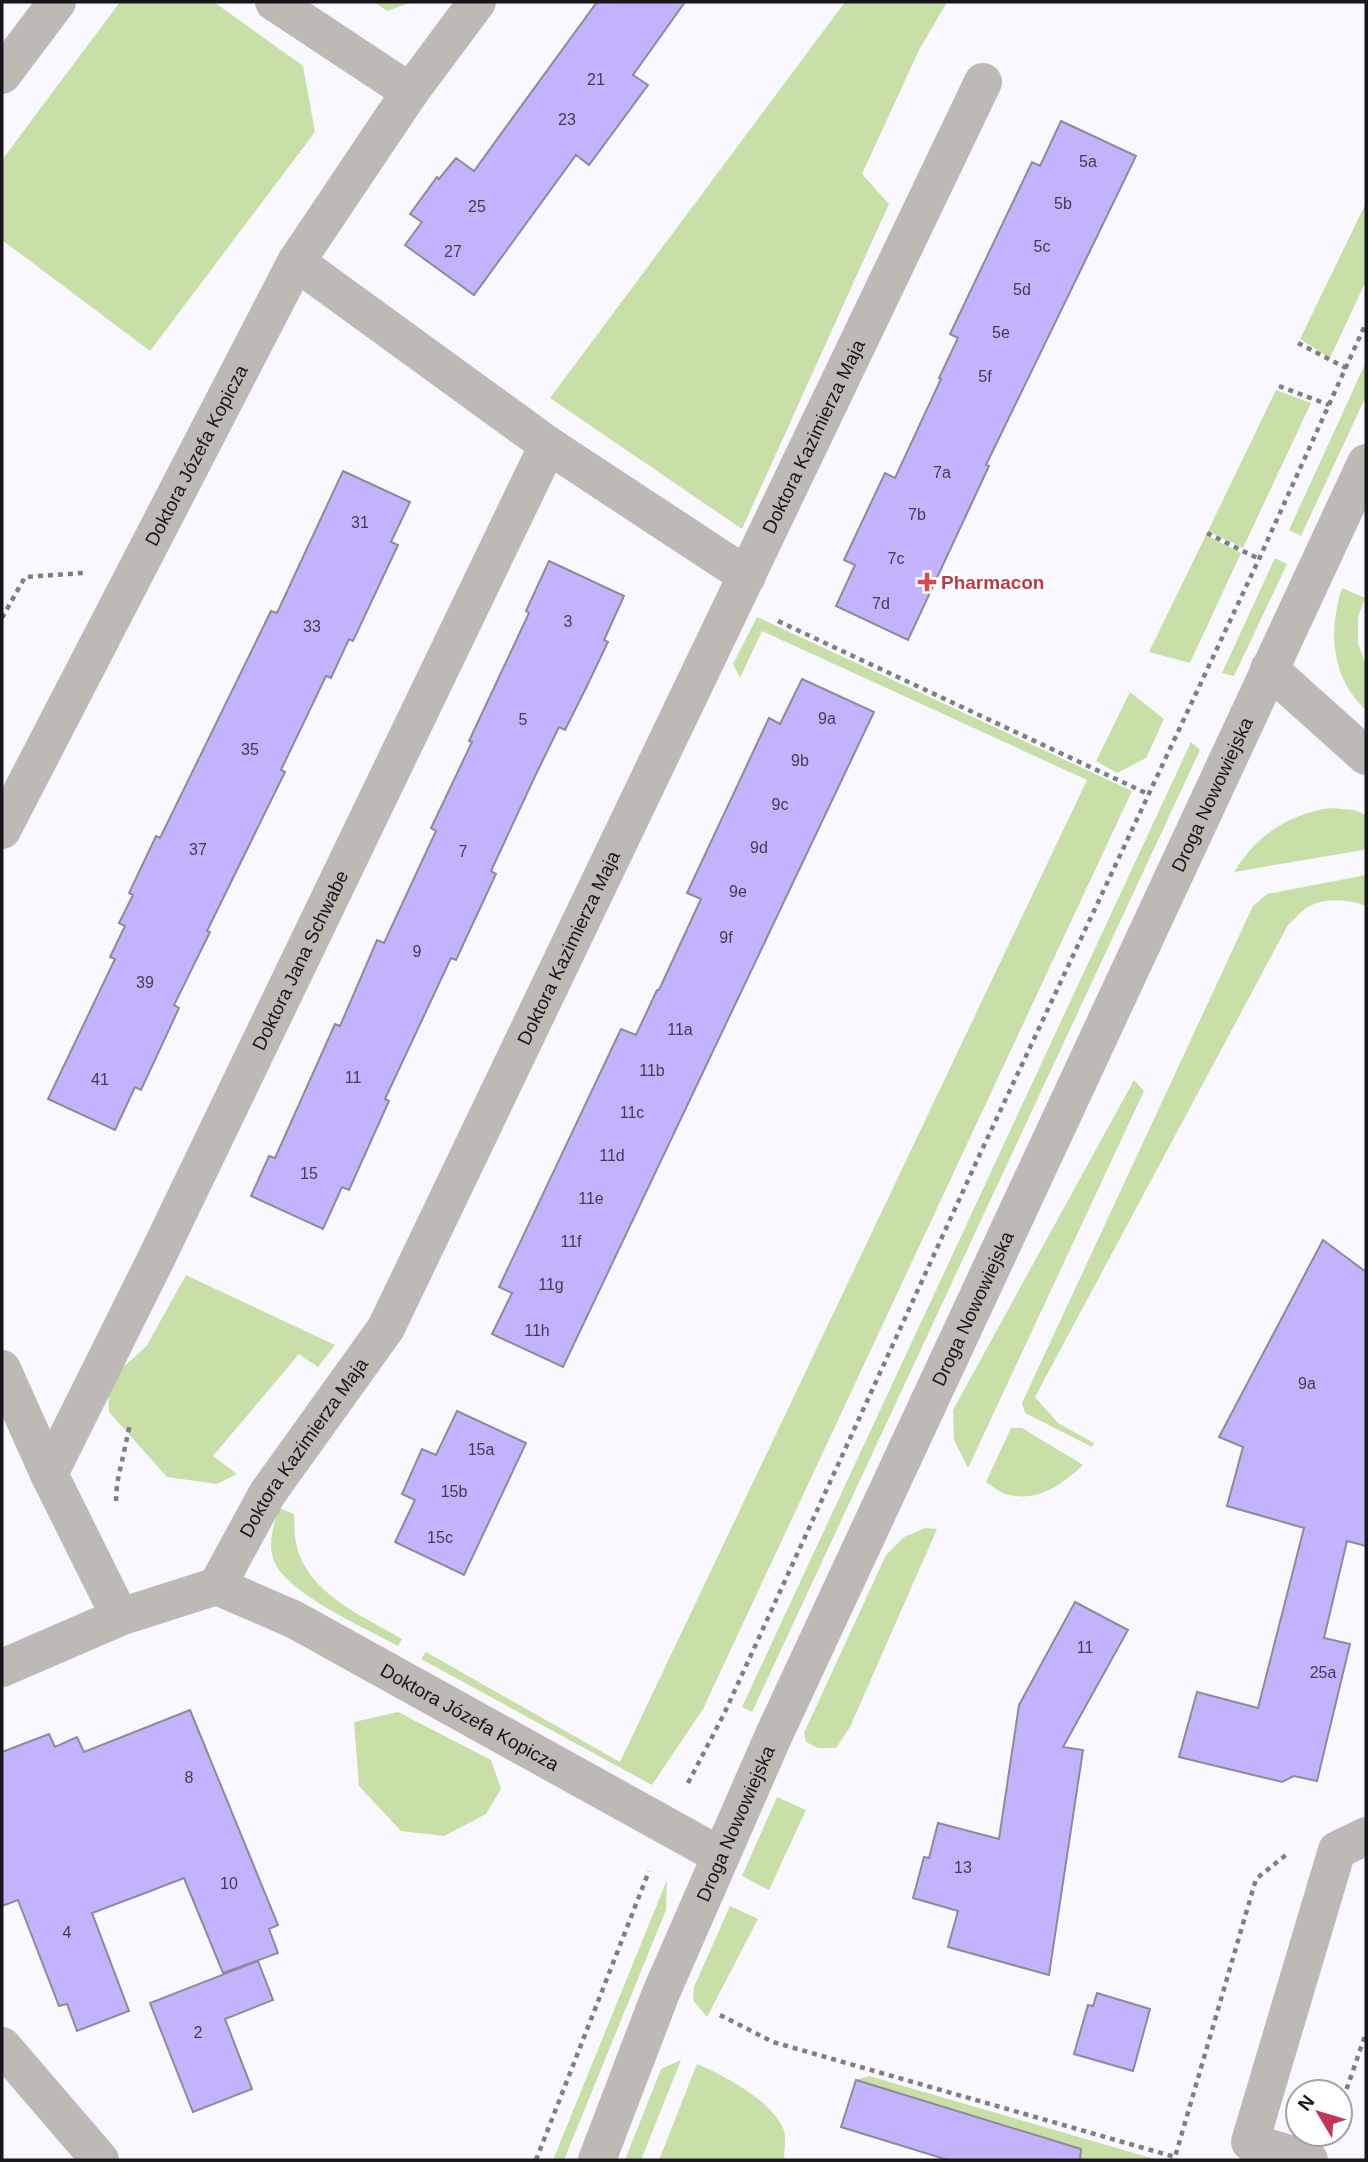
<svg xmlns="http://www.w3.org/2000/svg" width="1368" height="2162" viewBox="0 0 1368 2162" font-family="Arial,sans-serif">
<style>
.green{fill:#c9dfa8}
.building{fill:#c3b3fc;stroke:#8d8b98;stroke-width:2}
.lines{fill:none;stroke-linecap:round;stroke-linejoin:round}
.path{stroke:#7f7e83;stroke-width:4.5;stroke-dasharray:5 5;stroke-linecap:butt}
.minor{stroke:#bdb9b4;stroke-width:38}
.tertiary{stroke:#bdb9b4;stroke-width:38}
.health-dot{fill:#e0444e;stroke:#fff;stroke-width:2.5}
.labels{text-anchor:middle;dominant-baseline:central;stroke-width:5;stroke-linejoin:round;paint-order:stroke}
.number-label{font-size:16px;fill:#423d53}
.street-label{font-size:19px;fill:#17161b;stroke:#fff}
.health-label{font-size:19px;font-weight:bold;fill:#be3a42;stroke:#fff;text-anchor:start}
</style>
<rect width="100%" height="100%" fill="#f9f8fe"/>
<path class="green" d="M120,2H214L303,66L315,132L150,351L2,240V160Z
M374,2H413L387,11Z
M845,2H947L919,50L862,174L889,204L742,529L550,398Z
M1366,203V281L1330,358L1300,339Z
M1366,362V396L1301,536L1289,530Z
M1276,390L1311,403L1243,548L1208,531Z
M1206,535L1241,553L1190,663L1149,652Z
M1275,558L1287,564L1234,676L1222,673Z
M1342,588L1365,598L1358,617V643L1366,666V710C1331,678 1328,631 1342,588Z
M757,617L1132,791L703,1709L652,1785L421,1659L426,1652L620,1762L1087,780L762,631L740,678L733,664Z
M1130,692L1164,719L1146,758L1117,773L1096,761Z
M1191,742L1200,750L752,1712L742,1707Z
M1330,808L1354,810L1366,815V846L1363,850L1234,872C1257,835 1287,815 1330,808Z
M1366,875V906C1348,899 1322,897 1305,909C1299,913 1294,920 1288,925L1035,1397L1058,1423L1094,1443L1092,1447L1025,1413L1022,1403L1253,906L1267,894Z
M1134,1080L1144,1091L968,1468L954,1440L953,1410Z
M186,1275L335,1345L318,1367L299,1354L213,1456L237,1474L217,1484L167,1477L109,1412L108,1380L146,1347Z
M1011,1428H1022L1083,1465C1062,1485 1037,1503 1006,1494C999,1492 992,1486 986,1482Z
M279,1508L294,1514C295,1524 294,1537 297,1547C309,1594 363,1616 402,1639L398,1646C366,1628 287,1594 274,1561C267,1544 274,1523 279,1508Z
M925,1528L937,1529L850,1727L836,1748H818L806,1742L804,1733L886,1555L904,1537Z
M398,1712L491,1760L501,1789L486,1814L444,1836L401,1831L359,1786L354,1722Z
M777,1797L806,1810L769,1890L742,1876Z
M667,1880L666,1910L564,2160H553Z
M730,1906L758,1919L707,2017L693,2000L694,1987Z
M681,2060L641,2160H625L661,2069Z
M697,2064C724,2075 770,2100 783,2128C787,2137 784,2151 784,2160H659Z
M869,2076L1158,2160H1051L1056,2144L856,2080Z"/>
<path class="building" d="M597,2H685L633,75L648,85L589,165L576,155L474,295L405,245L422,222L410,214L437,177L439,179L456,158L474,171Z
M1061,121L1136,156L986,465L989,466L908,640L836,606L855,565L844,560L885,473L895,478L941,379L939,378L958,338L950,334L1032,162L1040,166Z
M343,471L410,502L391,542L398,545L353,641L349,639L331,678L326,676L281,770L285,772L207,931L210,932L174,1005L179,1008L141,1090L135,1087L115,1130L48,1099L115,959L110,957L125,926L119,923L133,895L129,893L156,836L160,838L271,611L277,613Z
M549,561L624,596L604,640L608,642L586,688L565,730L559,727L537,772L491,871L496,874L456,960L451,958L385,1099L389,1101L349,1190L342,1187L323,1229L251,1196L269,1156L275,1158L335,1024L340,1026L377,940L384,943L436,831L431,828L472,742L469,741L529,613L526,611Z
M802,679L874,712L563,1367L492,1334L512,1293L499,1287L621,1029L636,1035L657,990H659L701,899L687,893L769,718L780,724Z
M1323,1240L1366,1272V1546L1347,1541L1324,1638L1350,1644L1317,1781L1294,1776L1282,1782L1179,1757L1197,1692L1258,1708L1304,1528L1227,1506L1243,1447L1219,1437Z
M457,1411L526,1443L464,1575L395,1542L415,1500L402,1494L422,1449L436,1455Z
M1075,1602L1128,1630L1063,1747L1083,1750L1049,1975L948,1947L958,1911L913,1898L924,1857L929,1858L938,1823L999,1839L1019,1705Z
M190,1710L278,1925L269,1929L278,1953L223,1973L184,1878L140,1895L92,1913L129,2011L77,2031L67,2004L59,2006L18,1900L2,1906V1752L49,1734L55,1747L77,1737L84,1752Z
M258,1961L273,2000L225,2019L252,2089L193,2112L150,2003Z
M1097,1993L1150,2009L1133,2071L1074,2054L1088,2005L1093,2006Z
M856,2080L1081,2149L1080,2160H948L841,2127Z"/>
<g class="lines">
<path class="path" d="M1298,343L1346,368
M1279,386L1329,405
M1207,533L1259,559
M2,618L25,577L83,573
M778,621L1148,794
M116,1501L117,1484L130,1424
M688,1783L724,1714L980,1154L1259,559L1366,323
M720,2015L773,2042L1175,2157L1256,1879L1286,1855
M1340,2108L1366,2033
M536,2160L649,1871"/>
<g class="minor">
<path d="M274,2L410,92"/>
<path d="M2,75L57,2"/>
<path d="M296,262L548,445L747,576"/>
<path id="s1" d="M2,830L296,262L410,92L477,2"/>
<path d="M2,1369L49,1474L120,1617"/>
<path id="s2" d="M49,1474L156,1259L548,445"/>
<path id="s3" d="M217,1586L295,1620L719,1855"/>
<path id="s4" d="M2,1668L120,1617L217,1586L267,1494L386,1328L983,82"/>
<path d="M2,2046L100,2160"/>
<path d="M1309,2160L1250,2142L1337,1850L1366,1836"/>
</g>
<g class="tertiary">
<path d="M1269,669L1366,756"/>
<path id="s5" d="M597,2160L661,1993L773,1737L1366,463"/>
</g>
</g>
<path class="health-dot" d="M923.5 571.5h7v7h7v7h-7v7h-7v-7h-7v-7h7z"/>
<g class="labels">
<g class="number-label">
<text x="596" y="79">21</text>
<text x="567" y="119">23</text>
<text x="1088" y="161">5a</text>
<text x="1063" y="203">5b</text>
<text x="477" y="206">25</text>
<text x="1042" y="246">5c</text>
<text x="453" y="251">27</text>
<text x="1022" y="289">5d</text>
<text x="1001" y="332">5e</text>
<text x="985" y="376">5f</text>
<text x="942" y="472">7a</text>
<text x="917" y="514">7b</text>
<text x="360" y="522">31</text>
<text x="896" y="558">7c</text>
<text x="881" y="603">7d</text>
<text x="568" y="621">3</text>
<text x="312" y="626">33</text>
<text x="827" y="718">9a</text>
<text x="523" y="719">5</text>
<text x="250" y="749">35</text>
<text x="800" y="760">9b</text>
<text x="780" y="804">9c</text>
<text x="759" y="847">9d</text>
<text x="198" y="849">37</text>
<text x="463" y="851">7</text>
<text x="738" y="891">9e</text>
<text x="726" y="937">9f</text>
<text x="417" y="951">9</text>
<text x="145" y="982">39</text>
<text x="680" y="1029">11a</text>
<text x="652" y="1070">11b</text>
<text x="353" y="1077">11</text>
<text x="100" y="1079">41</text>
<text x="632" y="1112">11c</text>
<text x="612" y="1155">11d</text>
<text x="309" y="1173">15</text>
<text x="591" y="1198">11e</text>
<text x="571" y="1241">11f</text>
<text x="551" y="1284">11g</text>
<text x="537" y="1330">11h</text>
<text x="1307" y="1383">9a</text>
<text x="481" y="1449">15a</text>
<text x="454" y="1491">15b</text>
<text x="440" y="1537">15c</text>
<text x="1085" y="1647">11</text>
<text x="1323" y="1672">25a</text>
<text x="189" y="1777">8</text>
<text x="963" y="1867">13</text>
<text x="229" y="1883">10</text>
<text x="67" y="1932">4</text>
<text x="198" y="2032">2</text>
</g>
<g class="street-label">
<text stroke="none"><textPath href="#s4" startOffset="1528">Doktora Kazimierza Maja</textPath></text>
<text stroke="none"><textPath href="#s1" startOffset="422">Doktora Józefa Kopicza</textPath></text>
<text stroke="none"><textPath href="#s5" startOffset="1498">Droga Nowowiejska</textPath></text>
<text stroke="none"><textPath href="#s4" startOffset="961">Doktora Kazimierza Maja</textPath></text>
<text stroke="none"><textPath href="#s2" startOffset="572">Doktora Jana Schwabe</textPath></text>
<text stroke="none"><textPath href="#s5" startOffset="931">Droga Nowowiejska</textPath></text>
<text stroke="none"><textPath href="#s4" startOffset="394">Doktora Kazimierza Maja</textPath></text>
<text stroke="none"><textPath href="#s3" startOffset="285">Doktora Józefa Kopicza</textPath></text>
<text stroke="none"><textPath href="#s5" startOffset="364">Droga Nowowiejska</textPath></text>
</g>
<g class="health-label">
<text x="941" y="582">Pharmacon</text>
</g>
</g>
<rect width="1368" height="2162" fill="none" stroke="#17161b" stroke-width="7"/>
<g transform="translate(1319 2113) rotate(308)"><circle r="33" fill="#ffffff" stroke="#a2a2a4" stroke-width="2"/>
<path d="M0-5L12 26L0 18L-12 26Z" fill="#c33457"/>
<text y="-10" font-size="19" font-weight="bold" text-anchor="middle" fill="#17161b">N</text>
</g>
</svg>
